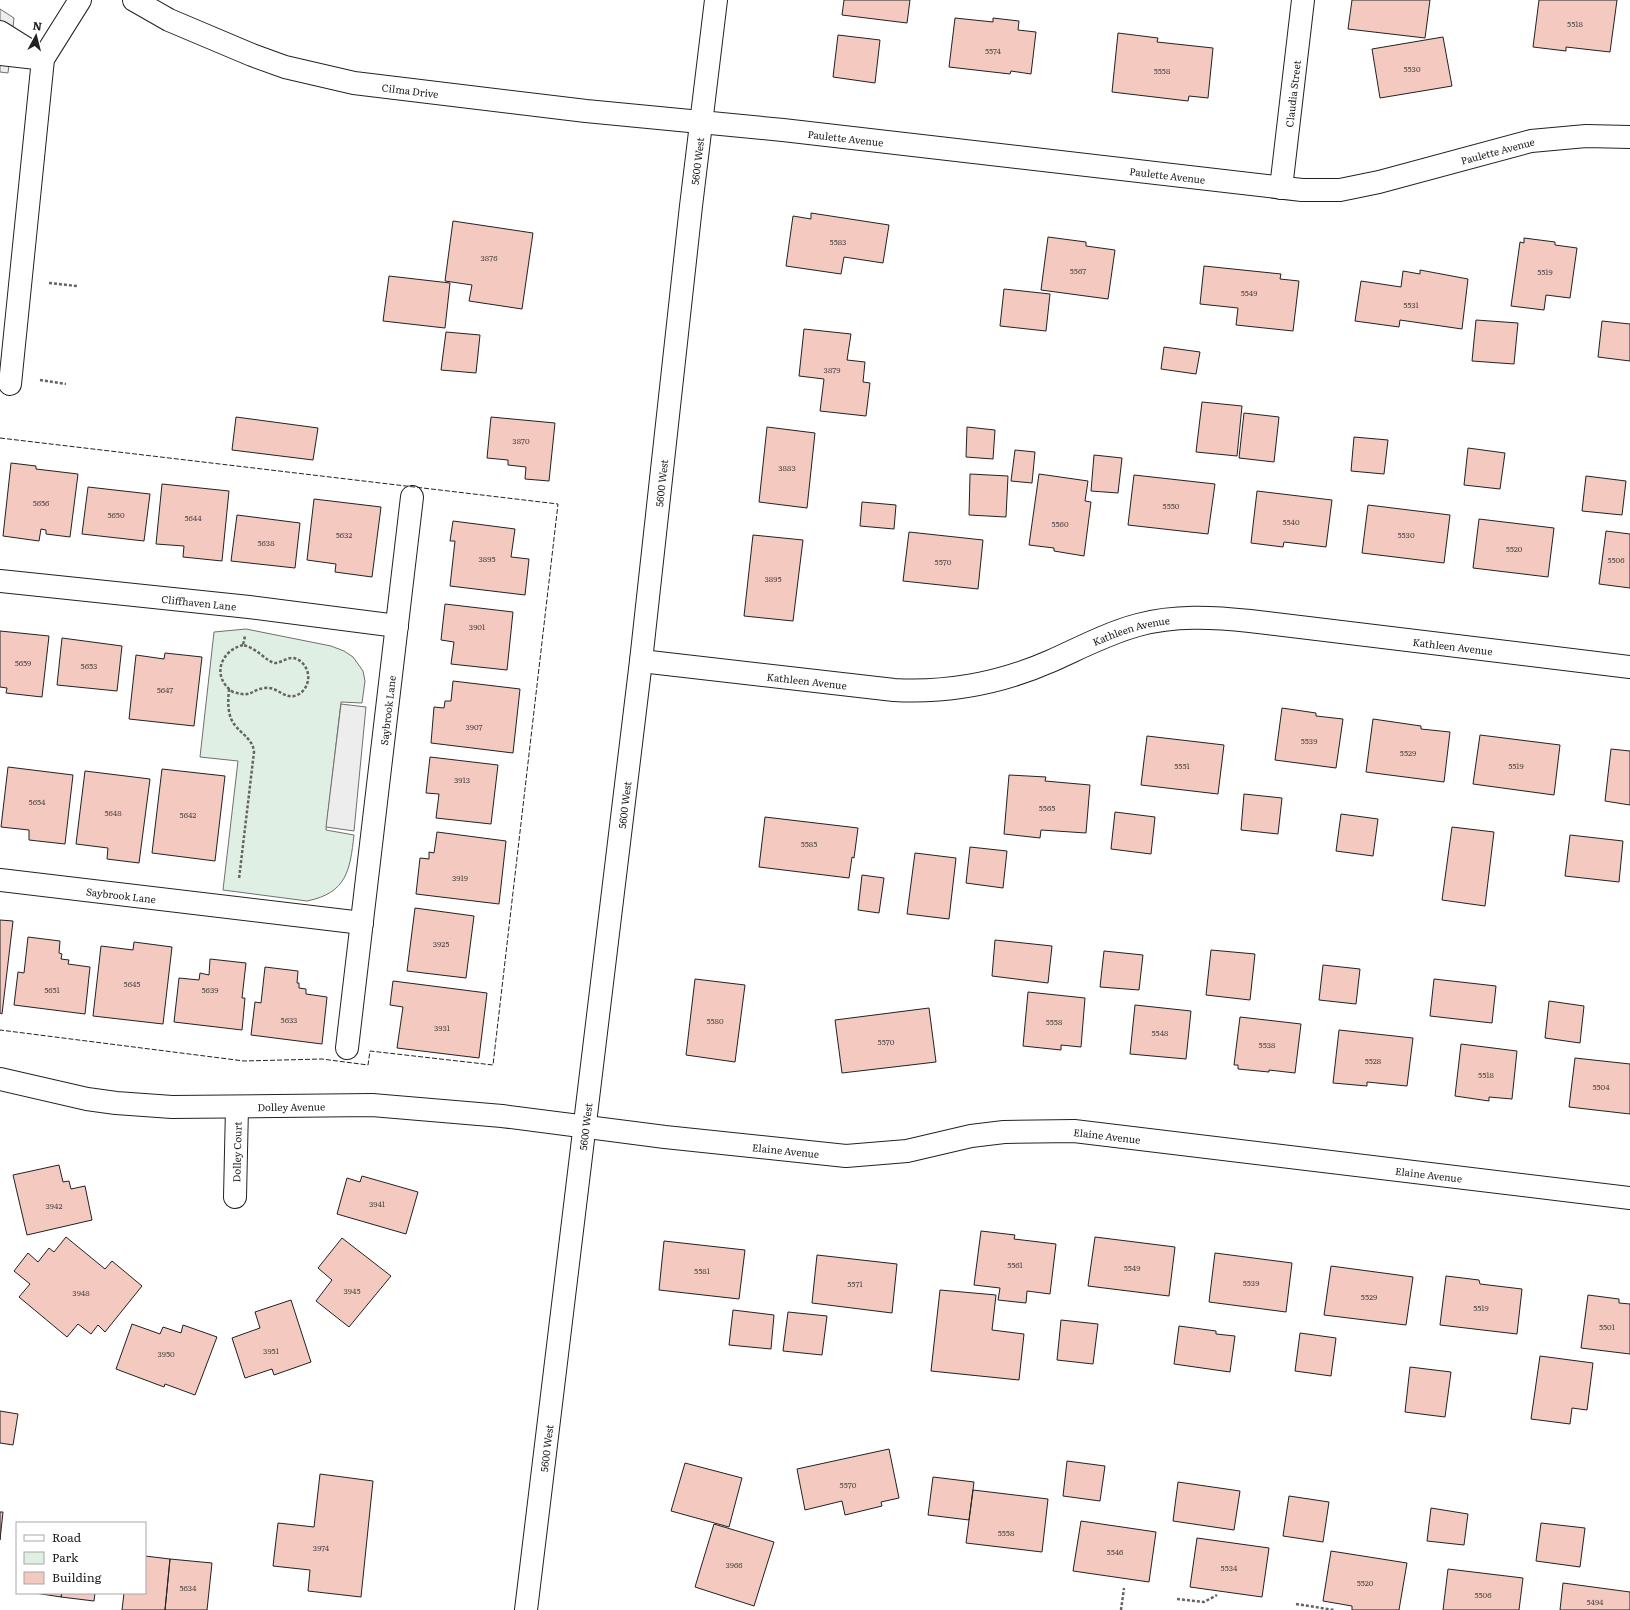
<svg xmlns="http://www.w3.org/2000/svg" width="1630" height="1610" viewBox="0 0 1630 1610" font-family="Literata,serif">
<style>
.green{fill:#e0efe3;stroke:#6f6f6f}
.parking{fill:#ededed;stroke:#6f6f6f}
.building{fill:#f3c9c0;stroke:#222}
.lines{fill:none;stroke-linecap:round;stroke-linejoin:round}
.minor-casing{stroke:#222;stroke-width:24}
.major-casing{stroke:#222;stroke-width:24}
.path{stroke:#646464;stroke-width:2.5;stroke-dasharray:3 2;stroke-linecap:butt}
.minor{stroke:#fff;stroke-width:22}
.major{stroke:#fff;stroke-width:22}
.fence{stroke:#222;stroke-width:1;stroke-dasharray:5 2;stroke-linecap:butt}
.labels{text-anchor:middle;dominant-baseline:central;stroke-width:3;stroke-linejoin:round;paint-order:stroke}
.number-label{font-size:8px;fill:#564c4a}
.street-label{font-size:10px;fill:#222;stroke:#fff}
</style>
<rect width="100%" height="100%" fill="#fff"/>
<path class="green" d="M246,629L331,646L344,651L353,657L363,671L365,681L362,703L341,702L326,830L354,835C350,870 347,893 307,901L223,890L238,761L200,757L214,632Z"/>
<path class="parking" d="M0,9L14,18L8,73L0,72Z
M341,704L366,707L354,831L326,827Z"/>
<path class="building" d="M844,0H910L907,23L842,15Z
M1352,0H1430L1425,38L1348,29Z
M1539,0H1617L1610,52L1566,47V51L1533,47Z
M955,18L993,22V18L1019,21L1018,30L1036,32L1031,74L1011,71L1010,74L949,67Z
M1118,33L1158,38L1157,42L1213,48L1208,98L1189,96L1188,101L1112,92Z
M838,35L880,40L875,83L833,77Z
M1443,37L1452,86L1380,98L1372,49Z
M811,213L889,225L883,263L844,257L841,274L786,266L793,216L811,219Z
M453,221L533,233L522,309L469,301L472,285L445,281Z
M1048,237L1086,242V246L1115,250L1108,299L1041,290Z
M1524,238L1555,242V245L1577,248L1570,298L1546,295L1544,310L1511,306L1520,242L1524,243Z
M1204,266L1281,274L1280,279L1299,281L1293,331L1236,325L1238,308L1200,304Z
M1420,270L1468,279L1462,329L1400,320L1399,327L1355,321L1361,281L1401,287L1403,271L1420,274Z
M389,276L450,283L445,328L383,321Z
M1004,289L1050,294L1046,331L1000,326Z
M1476,320L1518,323L1514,364L1472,361Z
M1602,321L1630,324V361L1598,357Z
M804,329L851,334L847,360L865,362L863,382L870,383L866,416L820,411L824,379L799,376Z
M446,332L480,335L476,373L441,370Z
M1164,347L1200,352L1196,374L1161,369Z
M1202,402L1242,406L1237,456L1196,452Z
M1244,413L1279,417L1274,462L1239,458Z
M236,417L318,428L313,460L232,450Z
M491,417L555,423L549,481L525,479L526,467L508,465V460L487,458Z
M767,427L815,433L807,508L759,502Z
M967,427L995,430L993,459L966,457Z
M1354,437L1388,440L1384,474L1351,471Z
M1468,448L1505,453L1500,489L1464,485Z
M1015,450L1035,452L1032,483L1011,481Z
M1094,455L1122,458L1118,493L1091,491Z
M11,463L36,466V469L78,474L70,537L46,534V530L41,529L39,541L3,536Z
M970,474L1008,476L1006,517L969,515Z
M1039,474L1088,481L1085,501L1091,502L1084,556L1054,551V548L1029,545Z
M1134,475L1215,484L1208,534L1128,525Z
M1586,476L1626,481L1622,515L1582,511Z
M162,484L229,491L222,561L183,557L184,546L156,544Z
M88,487L150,494L144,541L82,534Z
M1257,491L1332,500L1326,547L1284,542L1283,547L1251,543Z
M314,499L381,507L372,577L335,572L336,564L307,560Z
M862,502L896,505L894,529L860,526Z
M1368,505L1450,515L1444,563L1362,553Z
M237,515L300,523L295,568L231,561Z
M1479,519L1554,528L1548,577L1473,568Z
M453,521L515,529L511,557L529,559L525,595L450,586L455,541H450Z
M1606,531L1630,534V588L1599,584Z
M909,532L983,540L978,589L903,581Z
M753,535L803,540L793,621L744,616Z
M445,604L513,612L507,670L451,664L454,642L441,640Z
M0,631L49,636L42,697L6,693L7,688L0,687Z
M62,638L122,646L117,691L57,685Z
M165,653L202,657L194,726L129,719L136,655L164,659Z
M453,681L520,689L513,753L431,743L434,707L444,708L445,701H451Z
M1282,708L1316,713V716L1343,719L1336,768L1275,760Z
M1373,719L1421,726V729L1450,732L1444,782L1366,772Z
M1480,735L1560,745L1554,795L1473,784Z
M1147,736L1224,745L1218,794L1141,785Z
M1611,749L1630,751V805L1605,801Z
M430,757L498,765L491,824L436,818L439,794L426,793Z
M8,767L73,775L65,844L29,840V830L1,827Z
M162,769L225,776L215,861L152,853Z
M85,771L150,779L139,863L107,859L108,848L76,844Z
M1009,775L1046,777L1045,781L1090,785L1086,833L1041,830L1040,838L1004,834Z
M1244,794L1282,798L1278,834L1241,830Z
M1115,812L1155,817L1151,854L1111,849Z
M1341,814L1378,819L1373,856L1336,851Z
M765,817L858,828L854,858L852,857L849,878L759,867Z
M1452,827L1494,832L1485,906L1442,900Z
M437,832L506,841L499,904L416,894L420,858L429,859V852L434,853Z
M1570,835L1623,841L1619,882L1565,876Z
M970,847L1007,851L1003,888L966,883Z
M915,853L956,858L949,919L907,914Z
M862,875L884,878L879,913L858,910Z
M415,908L474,916L466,978L407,971Z
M0,920L13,921L2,1014L0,1013Z
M28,937L60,941L59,953L62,954L61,959L69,960L68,964L90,967L85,1014L14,1005L18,972L24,973Z
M995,940L1052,946L1048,983L992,976Z
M134,942L172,947L163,1024L93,1016L101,946L133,950Z
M1211,950L1255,954L1250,1000L1206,995Z
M1104,951L1143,955L1139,990L1100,987Z
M210,959L246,963L242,998H245L242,1030L174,1022L179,978L199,980L200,973L209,975Z
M1323,965L1360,969L1356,1004L1319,1000Z
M265,967L298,971L297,983H299V988L306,989V994L327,997L322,1044L251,1035L255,1002L261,1003Z
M695,979L745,985L735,1062L686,1055Z
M1434,979L1496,986L1492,1023L1430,1016Z
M393,981L487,993L479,1058L397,1048L403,1007L390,1005Z
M1028,992L1085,998L1081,1047L1061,1045V1050L1023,1046Z
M1549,1001L1584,1006L1580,1043L1545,1038Z
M1135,1005L1191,1011L1186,1059L1130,1054Z
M929,1008L936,1062L842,1073L835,1020Z
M1240,1017L1301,1024L1295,1073L1269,1070V1072L1238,1069V1065H1234Z
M1339,1030L1413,1038L1407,1086L1367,1082V1086L1333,1083Z
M1461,1044L1517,1051L1512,1099L1489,1097V1101L1455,1096Z
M1575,1058L1630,1064V1114L1569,1107Z
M59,1165L63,1182L69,1181L71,1189L85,1186L92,1220L27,1235L13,1175Z
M362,1176L418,1192L406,1234L337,1214L347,1178L360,1182Z
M981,1231L1015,1235L1014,1239L1056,1244L1050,1294L1027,1291L1026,1303L998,1300L1000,1288L974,1285Z
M66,1237L105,1269L112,1261L142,1286L105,1332L98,1325L91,1334L78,1324L67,1337L19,1297L30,1284L14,1271L28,1253L38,1262L49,1248L54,1252Z
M1095,1237L1175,1247L1169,1296L1088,1286Z
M342,1238L391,1276L349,1327L316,1301L332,1280L318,1268Z
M664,1241L745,1250L739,1299L659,1290Z
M1215,1253L1292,1263L1286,1312L1209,1302Z
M817,1255L897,1264L892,1313L812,1303Z
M1331,1266L1413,1277L1406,1325L1324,1315Z
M1446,1276L1479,1280L1480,1284L1522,1289L1517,1334L1440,1325Z
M940,1290L996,1295L992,1330L1024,1334L1019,1380L931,1371Z
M1588,1295L1619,1299V1303L1630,1304V1354L1581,1348Z
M291,1300L311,1362L274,1375L272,1369L245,1378L232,1338L260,1328L255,1312Z
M733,1310L774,1315L771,1349L729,1345Z
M788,1312L827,1316L822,1355L783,1351Z
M1061,1320L1098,1324L1093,1364L1057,1360Z
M132,1324L160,1334L163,1327L181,1333L183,1325L217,1337L195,1395L165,1384L164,1387L116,1369Z
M1179,1326L1216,1331V1334L1235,1336L1230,1372L1174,1364Z
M1300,1333L1336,1338L1331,1376L1295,1371Z
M1540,1356L1593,1363L1587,1410L1572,1408L1570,1424L1531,1419Z
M1410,1367L1451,1372L1445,1417L1405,1412Z
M0,1411L18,1414L13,1445L0,1443Z
M889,1449L899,1498L881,1502L882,1506L845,1515L842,1501L805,1510L797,1469Z
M1067,1461L1105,1466L1100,1501L1063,1496Z
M685,1463L742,1478L729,1527L671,1511Z
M320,1474L373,1481L361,1597L308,1591L310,1570L273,1566L278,1523L314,1527Z
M933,1477L974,1482L969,1520L928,1515Z
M1178,1482L1240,1491L1234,1530L1173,1521Z
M973,1490L1048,1499L1042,1552L966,1543Z
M1289,1496L1329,1502L1323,1542L1283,1536Z
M1431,1508L1468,1514L1464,1545L1427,1541Z
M0,1512H3L0,1540Z
M1081,1521L1156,1532L1149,1582L1073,1571Z
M1541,1523L1585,1528L1580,1567L1536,1561Z
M714,1524L774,1542L754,1606L695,1587Z
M1197,1538L1269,1548L1262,1597L1190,1587Z
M1331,1551L1407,1563L1399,1610H1352V1606L1323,1601Z
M145,1556L170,1559L165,1610H122L124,1593H145Z
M170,1559L212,1563L207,1610H165Z
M1448,1569L1523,1578L1519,1610H1443Z
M1563,1583L1630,1592V1610H1560Z
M35,1593H62L61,1597Z
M62,1593H95L94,1601L61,1597Z"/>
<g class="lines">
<g class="minor-casing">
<g id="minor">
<path id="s1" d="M134,0L169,20L252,55L285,67L354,83L586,111L783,130L1302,190H1340L1379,182L1531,141L1586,136L1630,137"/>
<path d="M0,32L43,59"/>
<path d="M0,54L36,58"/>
<path id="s2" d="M1281,188L1303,0"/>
<path d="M10,384L43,59L80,0"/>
<path id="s3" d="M0,581L249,607L397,626"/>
<path id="s4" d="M641,661L894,690C949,693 1001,683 1051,661C1080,648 1108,633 1138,625C1174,615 1213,617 1250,621L1630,667"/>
<path id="s5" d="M0,880L362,923"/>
<path id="s6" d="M347,1048L412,497"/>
<path id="s7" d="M0,1079L87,1099L116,1103L172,1107L372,1105L502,1116L665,1137L846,1156L907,1151L971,1136L1004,1132L1074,1131L1630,1198"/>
<path id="s8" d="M235,1197L237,1107"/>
</g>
</g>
<g class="major-casing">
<g id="major">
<path id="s9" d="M526,1610L641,661L691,206L716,0"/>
</g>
</g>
<path class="path" d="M49,283L77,286
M40,380L66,384
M243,645C220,651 211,677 233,692C254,698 249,690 265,688C276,686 283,698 294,696C300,695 305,690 307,684C311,674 305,660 293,658C287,657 281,663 275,663C267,662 257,648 243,645L245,636
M229,689C228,701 227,714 234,724C241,734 253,739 254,752L239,879
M1177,1599L1204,1602L1217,1595
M1296,1604L1334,1610
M1121,1610L1124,1588"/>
<use href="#minor" class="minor"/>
<use href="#major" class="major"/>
<path class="fence" d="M0,438L558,504L493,1065L370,1051L368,1065L322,1059L244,1061L0,1030"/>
</g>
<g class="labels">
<g class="number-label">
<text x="1575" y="23">5518</text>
<text x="993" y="50">5574</text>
<text x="1412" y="68">5530</text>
<text x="1162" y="70">5558</text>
<text x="838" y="241">5583</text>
<text x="489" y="257">3876</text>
<text x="1078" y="270">5567</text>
<text x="1545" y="271">5519</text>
<text x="1249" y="292">5549</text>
<text x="1411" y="304">5531</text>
<text x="832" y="369">3879</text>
<text x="521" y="440">3870</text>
<text x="787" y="467">3883</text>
<text x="41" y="502">5656</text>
<text x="1171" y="505">5550</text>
<text x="116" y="514">5650</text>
<text x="193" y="517">5644</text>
<text x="1291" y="521">5540</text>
<text x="1060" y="523">5560</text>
<text x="344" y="534">5632</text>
<text x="1406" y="534">5530</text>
<text x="266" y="542">5638</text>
<text x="1514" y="548">5520</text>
<text x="487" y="558">3895</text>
<text x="1616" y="559">5506</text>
<text x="943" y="561">5570</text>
<text x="773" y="578">3895</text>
<text x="477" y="626">3901</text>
<text x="23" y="662">5659</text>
<text x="89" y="665">5653</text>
<text x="165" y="689">5647</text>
<text x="474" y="726">3907</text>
<text x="1309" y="740">5539</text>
<text x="1408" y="752">5529</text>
<text x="1182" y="765">5551</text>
<text x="1516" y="765">5519</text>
<text x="462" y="779">3913</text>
<text x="37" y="801">5654</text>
<text x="1047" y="807">5565</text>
<text x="113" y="812">5648</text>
<text x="188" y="814">5642</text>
<text x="809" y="843">5585</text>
<text x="460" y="877">3919</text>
<text x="441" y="943">3925</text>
<text x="132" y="983">5645</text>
<text x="52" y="989">5651</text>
<text x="210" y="989">5639</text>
<text x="289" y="1019">5633</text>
<text x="715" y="1020">5580</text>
<text x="1054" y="1021">5558</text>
<text x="442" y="1027">3931</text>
<text x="1160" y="1032">5548</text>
<text x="886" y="1041">5570</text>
<text x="1267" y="1044">5538</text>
<text x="1373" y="1060">5528</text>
<text x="1486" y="1074">5518</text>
<text x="1601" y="1086">5504</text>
<text x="377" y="1203">3941</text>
<text x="54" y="1205">3942</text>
<text x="1015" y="1264">5561</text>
<text x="1132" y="1267">5549</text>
<text x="702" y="1270">5581</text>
<text x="1251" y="1282">5539</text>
<text x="855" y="1283">5571</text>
<text x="352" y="1290">3945</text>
<text x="81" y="1292">3948</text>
<text x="1369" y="1296">5529</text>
<text x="1481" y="1307">5519</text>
<text x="1607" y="1326">5501</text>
<text x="271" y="1350">3951</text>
<text x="166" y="1353">3950</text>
<text x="848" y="1484">5570</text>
<text x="1006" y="1532">5558</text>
<text x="321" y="1547">3974</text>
<text x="1115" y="1551">5546</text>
<text x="734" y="1564">3966</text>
<text x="1229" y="1567">5534</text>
<text x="1365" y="1582">5520</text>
<text x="188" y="1587">5634</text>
<text x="1483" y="1594">5506</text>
<text x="1595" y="1601">5494</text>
</g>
<g class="street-label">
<text stroke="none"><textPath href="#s1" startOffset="293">Cilma Drive</textPath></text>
<text stroke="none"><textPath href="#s2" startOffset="95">Claudia Street</textPath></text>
<text stroke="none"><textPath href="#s1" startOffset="731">Paulette Avenue</textPath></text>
<text stroke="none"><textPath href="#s1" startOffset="1391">Paulette Avenue</textPath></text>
<text stroke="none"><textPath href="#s9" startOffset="1459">5600 West</textPath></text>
<text stroke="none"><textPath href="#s1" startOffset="1055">Paulette Avenue</textPath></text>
<text stroke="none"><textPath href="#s9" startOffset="1135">5600 West</textPath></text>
<text stroke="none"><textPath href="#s3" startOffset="200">Cliffhaven Lane</textPath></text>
<text stroke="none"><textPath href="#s4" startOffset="502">Kathleen Avenue</textPath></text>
<text stroke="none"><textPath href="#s4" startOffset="827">Kathleen Avenue</textPath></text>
<text stroke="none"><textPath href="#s4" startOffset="167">Kathleen Avenue</textPath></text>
<text stroke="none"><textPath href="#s6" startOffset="340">Saybrook Lane</textPath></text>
<text stroke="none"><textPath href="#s9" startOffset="811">5600 West</textPath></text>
<text stroke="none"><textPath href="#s5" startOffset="122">Saybrook Lane</textPath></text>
<text stroke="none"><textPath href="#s7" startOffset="294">Dolley Avenue</textPath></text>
<text stroke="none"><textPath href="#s9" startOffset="487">5600 West</textPath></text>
<text stroke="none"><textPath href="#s7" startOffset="1115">Elaine Avenue</textPath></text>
<text stroke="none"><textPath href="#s7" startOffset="791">Elaine Avenue</textPath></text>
<text stroke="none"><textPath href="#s8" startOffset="45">Dolley Court</textPath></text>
<text stroke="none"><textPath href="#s7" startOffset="1439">Elaine Avenue</textPath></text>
<text stroke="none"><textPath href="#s9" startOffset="163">5600 West</textPath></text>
</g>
</g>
<rect x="16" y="1522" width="130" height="72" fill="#ffffff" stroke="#a7a7a7"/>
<rect x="24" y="1535" width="20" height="6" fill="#ffffff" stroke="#a7a7a7"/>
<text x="52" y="1542" font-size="12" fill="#222222">Road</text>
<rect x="24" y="1552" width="20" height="12" fill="#e0efe3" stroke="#a7a7a7"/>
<text x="52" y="1562" font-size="12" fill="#222222">Park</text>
<rect x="24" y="1572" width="20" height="12" fill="#f3c9c0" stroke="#a7a7a7"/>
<text x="52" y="1582" font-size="12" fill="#222222">Building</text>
<g transform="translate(36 36) rotate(7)" stroke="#ffffff" stroke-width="3" paint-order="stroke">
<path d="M0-3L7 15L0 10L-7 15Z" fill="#222222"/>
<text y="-6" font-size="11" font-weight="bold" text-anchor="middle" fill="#222222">N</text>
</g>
</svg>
